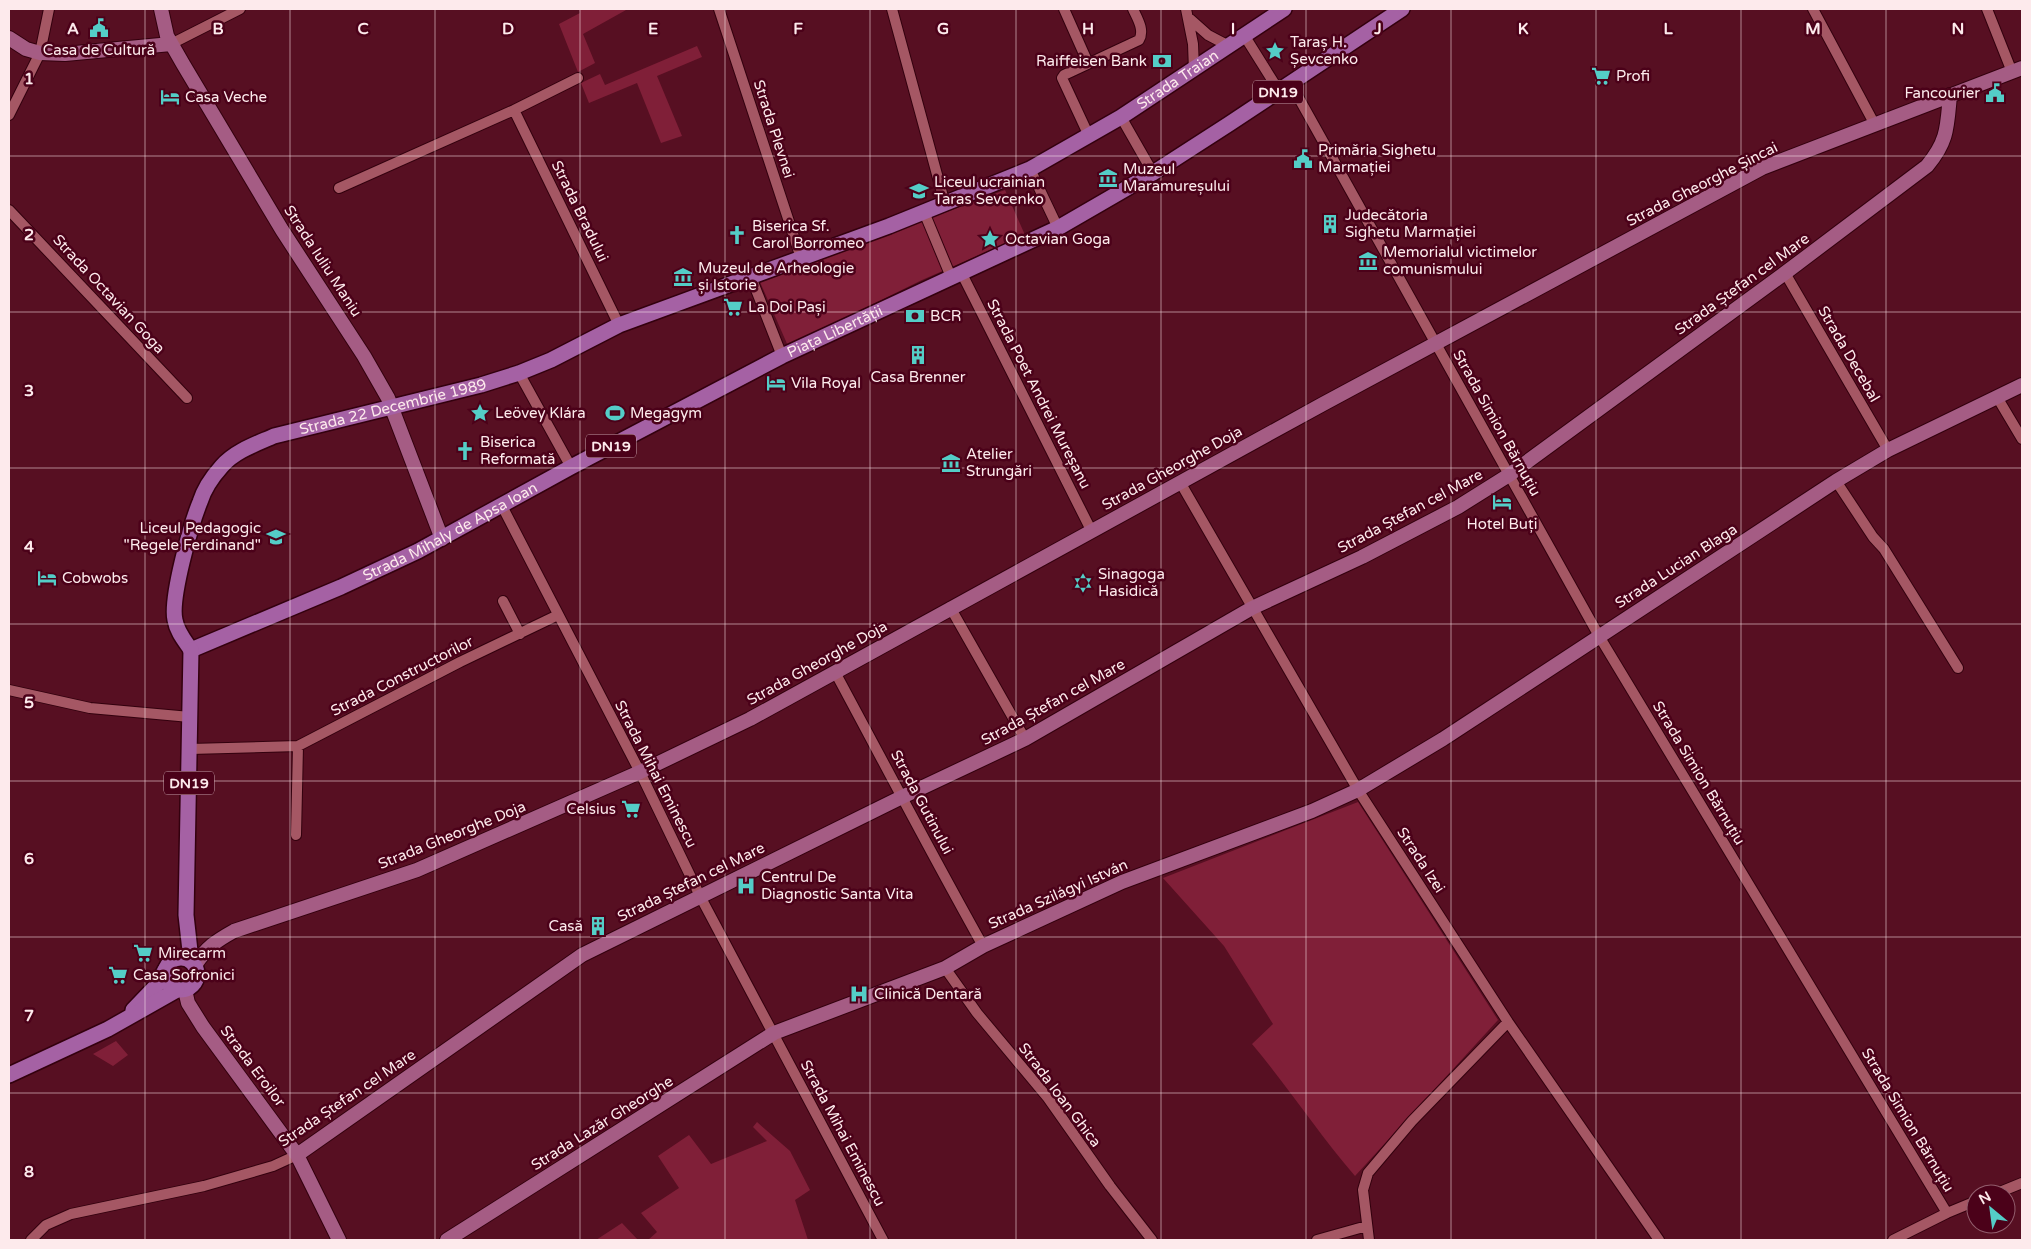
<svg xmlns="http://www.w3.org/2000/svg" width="2031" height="1249" viewBox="0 0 2031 1249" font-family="'Varela Round',sans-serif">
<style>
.green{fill:#801f38}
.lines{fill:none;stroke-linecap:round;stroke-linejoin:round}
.street-casing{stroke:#33000e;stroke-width:12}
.secondary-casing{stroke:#33000e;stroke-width:16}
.primary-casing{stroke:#33000e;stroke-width:18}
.street{stroke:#a55764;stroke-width:10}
.secondary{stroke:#a55c84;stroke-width:14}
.primary{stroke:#a561a4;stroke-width:15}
.grid{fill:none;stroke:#fdeaec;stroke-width:1;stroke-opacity:0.55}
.labels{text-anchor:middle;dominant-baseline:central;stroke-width:5;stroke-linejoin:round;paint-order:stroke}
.shield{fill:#4b0119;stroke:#c8a4ad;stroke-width:1}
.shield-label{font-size:14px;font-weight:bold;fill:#fdeaec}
.poi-label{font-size:15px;fill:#fdeaec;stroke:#4b0119;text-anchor:start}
.street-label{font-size:15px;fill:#fdeaec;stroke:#4b0119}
.grid-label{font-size:16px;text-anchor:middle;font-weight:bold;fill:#fdeaec;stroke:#4b0119;stroke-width:5;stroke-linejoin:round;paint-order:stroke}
</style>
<rect width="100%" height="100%" fill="#570f22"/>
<path class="green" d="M579,9L626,10L583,34L595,63L578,72L559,24L580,13Z
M697,46L702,57L657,76L682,136L661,143L637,83L589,103L581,83L600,74L605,85Z
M1005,190L1025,235L922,280L788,346L760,282Z
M1358,802L1498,1020L1355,1176C1318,1133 1288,1087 1252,1044L1273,1024L1224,946L1163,878Z
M116,1041L128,1055L113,1066L93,1054Z
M757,1122L790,1151L810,1190L795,1200L808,1240H648L657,1232L641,1213L679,1188L658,1156L689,1135L711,1164L767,1141L753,1127Z
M622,1223L638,1240H596Z"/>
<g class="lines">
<g class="street-casing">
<path id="street" d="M719,9L801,258
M892,9L945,204
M1064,9L1088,63
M1186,9L1193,44L1194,70
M1813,9L1875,125
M1987,9L2012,72
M1190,19L1208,35L1229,46
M1244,35L1279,91
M171,44L240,9
M1291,84L1599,636L1947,1213
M514,110L619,325
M9,115L40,53L49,9
M1121,117L1153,173
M1089,136L1062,78L1064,75L1139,40C1145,30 1137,18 1133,9
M1030,169L1058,228
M339,188L514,110L578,78
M9,210L187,398
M924,212L951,277
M961,272L1091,530
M1785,273L1888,450
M751,277L782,356
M519,373L571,467
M1997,397L2022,439
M1836,481L1873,537L1884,549L1958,668
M1180,482L1358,790L1508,1022L1659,1240
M502,506L640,772L700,896L883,1240
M503,601L520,634
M950,607L1025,739
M835,672C884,763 932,855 983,946
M9,690L90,708L190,717
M190,749L298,746L460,662L558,615
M296,835L298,746
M945,968L977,1013L1048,1098L1110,1186L1152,1240
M1995,1194L2022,1183
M31,1240L46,1225L71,1214L204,1186L273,1166L297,1155
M1317,1240L1367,1226
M1369,1240L1363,1190L1368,1173L1412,1121L1508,1022
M1893,1240L1947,1213L1976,1201"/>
</g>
<g class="secondary-casing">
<path id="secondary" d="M161,9L167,36L183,64L282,230L364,356L388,398L442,539
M9,38L26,49L40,53L65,54L171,44
M195,965C207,947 216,941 234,931L417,870L640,772L750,719L1323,404L1762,168L2022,68
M185,990L188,1003L203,1027L297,1155L339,1240
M297,1155L582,955L902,797L1025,739L1252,608L1362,557L1458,507L1509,475L1785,273L1927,166C1948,141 1947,127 1950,95
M447,1240L774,1033L945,968L983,946L1122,882L1312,811L1358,790L1443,739L1836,481L1888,450L2022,385"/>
</g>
<g class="primary-casing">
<g id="primary">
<path id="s1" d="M191,650L341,587L418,551L571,467L782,356L1058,228L1153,173L1229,124L1402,9"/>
<path id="s2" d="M191,650C185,641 177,632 175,620C170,599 191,524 200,502C204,489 213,476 222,466C235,451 256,444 274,436L481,385L519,373L551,360L619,325L889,226L1030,169L1121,117L1284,9"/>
<circle cx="181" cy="974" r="16"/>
<path d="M191,960L186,915L191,650"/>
<path d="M133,1010L157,985L165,970"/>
<path d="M9,1075L108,1029L177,990"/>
</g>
</g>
<use href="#street" class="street"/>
<use href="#secondary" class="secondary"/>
<use href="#primary" class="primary"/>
</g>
<path class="grid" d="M145,9V1240M290,9V1240M435,9V1240M580,9V1240M725,9V1240M870,9V1240M1016,9V1240M1161,9V1240M1306,9V1240M1451,9V1240M1596,9V1240M1741,9V1240M1886,9V1240M9,156H2022M9,312H2022M9,468H2022M9,624H2022M9,781H2022M9,937H2022M9,1093H2022"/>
<defs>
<g id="civic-bare" transform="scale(1.5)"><path d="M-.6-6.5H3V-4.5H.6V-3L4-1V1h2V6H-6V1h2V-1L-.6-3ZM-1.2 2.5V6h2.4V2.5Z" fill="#54cdc7" stroke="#4b0119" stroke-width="2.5" paint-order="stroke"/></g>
<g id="sight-bare" transform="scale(1.5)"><path d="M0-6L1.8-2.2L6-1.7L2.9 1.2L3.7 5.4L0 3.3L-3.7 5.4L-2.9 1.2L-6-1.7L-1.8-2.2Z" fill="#54cdc7" stroke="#4b0119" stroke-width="2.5" paint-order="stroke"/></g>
<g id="bank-bare" transform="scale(1.5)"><path d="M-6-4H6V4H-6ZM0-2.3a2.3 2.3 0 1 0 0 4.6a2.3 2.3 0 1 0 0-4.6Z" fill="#54cdc7" stroke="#4b0119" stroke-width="2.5" paint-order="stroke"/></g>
<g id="supermarket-bare" transform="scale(1.5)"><path d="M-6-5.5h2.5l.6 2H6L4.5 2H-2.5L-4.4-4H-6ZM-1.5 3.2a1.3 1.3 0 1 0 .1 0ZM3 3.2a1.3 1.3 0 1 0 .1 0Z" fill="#54cdc7" stroke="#4b0119" stroke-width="2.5" paint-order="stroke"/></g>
<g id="hotel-bare" transform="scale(1.5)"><path d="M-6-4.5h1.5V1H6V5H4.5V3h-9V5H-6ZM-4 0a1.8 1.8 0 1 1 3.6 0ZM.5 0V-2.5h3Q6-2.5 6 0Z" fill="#54cdc7" stroke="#4b0119" stroke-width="2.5" paint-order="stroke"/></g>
<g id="museum-bare" transform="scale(1.5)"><path d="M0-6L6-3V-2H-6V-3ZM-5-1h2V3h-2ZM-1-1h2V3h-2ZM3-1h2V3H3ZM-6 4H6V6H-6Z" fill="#54cdc7" stroke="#4b0119" stroke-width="2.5" paint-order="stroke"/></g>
<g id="university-bare" transform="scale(1.5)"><path d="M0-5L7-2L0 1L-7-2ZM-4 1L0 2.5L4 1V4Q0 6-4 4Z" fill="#54cdc7" stroke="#4b0119" stroke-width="2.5" paint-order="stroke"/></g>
<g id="building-bare" transform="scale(1.5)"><path d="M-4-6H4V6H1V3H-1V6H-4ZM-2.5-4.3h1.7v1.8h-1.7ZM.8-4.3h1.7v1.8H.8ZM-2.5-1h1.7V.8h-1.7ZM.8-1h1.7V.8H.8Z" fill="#54cdc7" stroke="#4b0119" stroke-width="2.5" paint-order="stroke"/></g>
<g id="church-bare" transform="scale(1.5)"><path d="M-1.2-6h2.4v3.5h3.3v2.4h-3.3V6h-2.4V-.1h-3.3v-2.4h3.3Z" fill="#54cdc7" stroke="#4b0119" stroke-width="2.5" paint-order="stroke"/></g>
<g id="stadium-bare" transform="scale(1.5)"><path d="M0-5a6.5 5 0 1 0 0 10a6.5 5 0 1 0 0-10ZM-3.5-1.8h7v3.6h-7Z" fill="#54cdc7" stroke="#4b0119" stroke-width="2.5" paint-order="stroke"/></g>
<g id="school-bare" transform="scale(1.5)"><path d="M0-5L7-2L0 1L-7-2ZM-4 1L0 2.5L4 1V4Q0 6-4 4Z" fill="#54cdc7" stroke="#4b0119" stroke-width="2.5" paint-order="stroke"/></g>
<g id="synagogue-bare" transform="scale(1.5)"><path d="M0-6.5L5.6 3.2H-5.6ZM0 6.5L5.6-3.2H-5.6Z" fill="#54cdc7" stroke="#4b0119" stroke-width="2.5" paint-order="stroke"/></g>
<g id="hospital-bare" transform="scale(1.5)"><path d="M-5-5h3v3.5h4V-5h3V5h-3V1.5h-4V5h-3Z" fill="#54cdc7" stroke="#4b0119" stroke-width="2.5" paint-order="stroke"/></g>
</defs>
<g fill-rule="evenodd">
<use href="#civic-bare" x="99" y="28"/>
<use href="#sight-bare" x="1275" y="51"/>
<use href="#bank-bare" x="1162" y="61"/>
<use href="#supermarket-bare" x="1601" y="76"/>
<use href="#civic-bare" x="1995" y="93"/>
<use href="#hotel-bare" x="170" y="97"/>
<use href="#civic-bare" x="1303" y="159"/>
<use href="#museum-bare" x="1108" y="178"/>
<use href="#university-bare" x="919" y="191"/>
<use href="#building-bare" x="1330" y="224"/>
<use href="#church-bare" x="737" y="235"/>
<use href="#sight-bare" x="990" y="239"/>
<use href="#museum-bare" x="1368" y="261"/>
<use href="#museum-bare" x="683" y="277"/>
<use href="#supermarket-bare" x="733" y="307"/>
<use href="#bank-bare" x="915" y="316"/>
<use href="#building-bare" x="918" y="355"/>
<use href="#hotel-bare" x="776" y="383"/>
<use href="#sight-bare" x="480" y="413"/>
<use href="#stadium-bare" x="615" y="413"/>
<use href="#church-bare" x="465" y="451"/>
<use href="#museum-bare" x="951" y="463"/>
<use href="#hotel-bare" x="1502" y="502"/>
<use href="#school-bare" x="276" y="537"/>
<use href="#hotel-bare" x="47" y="578"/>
<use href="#synagogue-bare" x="1083" y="583"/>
<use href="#supermarket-bare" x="631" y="809"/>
<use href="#hospital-bare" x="746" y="886"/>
<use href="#building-bare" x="598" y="926"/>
<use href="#supermarket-bare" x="143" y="953"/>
<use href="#supermarket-bare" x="118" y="975"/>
<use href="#hospital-bare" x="859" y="994"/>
</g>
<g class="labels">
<g class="shield">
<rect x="1253" y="80.5" width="50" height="23" rx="4"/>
<rect x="586" y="434.5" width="50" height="23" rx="4"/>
<rect x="164" y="771.5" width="50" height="23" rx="4"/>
</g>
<g class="shield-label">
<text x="1278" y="92">DN19</text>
<text x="611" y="446">DN19</text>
<text x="189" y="783">DN19</text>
</g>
<g class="poi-label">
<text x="1290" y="42">Taraș H.<tspan x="1290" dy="17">Șevcenko</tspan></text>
<text x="99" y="50" text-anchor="middle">Casa de Cultură</text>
<text x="1147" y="61" text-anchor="end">Raiffeisen Bank</text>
<text x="1616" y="76">Profi</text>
<text x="1980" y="93" text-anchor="end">Fancourier</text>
<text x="185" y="97">Casa Veche</text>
<text x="1318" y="150">Primăria Sighetu<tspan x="1318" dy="17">Marmației</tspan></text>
<text x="1123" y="169">Muzeul<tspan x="1123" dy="17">Maramureșului</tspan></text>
<text x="934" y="182">Liceul ucrainian<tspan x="934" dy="17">Taras Sevcenko</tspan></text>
<text x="1345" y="215">Judecătoria<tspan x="1345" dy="17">Sighetu Marmației</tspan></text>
<text x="752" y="226">Biserica Sf.<tspan x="752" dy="17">Carol Borromeo</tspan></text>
<text x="1005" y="239">Octavian Goga</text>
<text x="1383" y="252">Memorialul victimelor<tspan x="1383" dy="17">comunismului</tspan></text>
<text x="698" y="268">Muzeul de Arheologie<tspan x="698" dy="17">și Istorie</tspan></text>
<text x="748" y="307">La Doi Pași</text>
<text x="930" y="316">BCR</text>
<text x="918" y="377" text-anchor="middle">Casa Brenner</text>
<text x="791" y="383">Vila Royal</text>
<text x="495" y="413">Leövey Klára</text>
<text x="630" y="413">Megagym</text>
<text x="480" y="442">Biserica<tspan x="480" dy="17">Reformată</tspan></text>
<text x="966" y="454">Atelier<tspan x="966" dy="17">Strungări</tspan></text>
<text x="1502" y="524" text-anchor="middle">Hotel Buți</text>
<text x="261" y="528" text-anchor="end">Liceul Pedagogic<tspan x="261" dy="17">"Regele Ferdinand"</tspan></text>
<text x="1098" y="574">Sinagoga<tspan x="1098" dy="17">Hasidică</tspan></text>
<text x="62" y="578">Cobwobs</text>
<text x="616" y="809" text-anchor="end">Celsius</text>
<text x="761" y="877">Centrul De<tspan x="761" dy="17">Diagnostic Santa Vita</tspan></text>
<text x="583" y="926" text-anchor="end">Casă</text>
<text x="158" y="953">Mirecarm</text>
<text x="133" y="975">Casa Sofronici</text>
<text x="874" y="994">Clinică Dentară</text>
</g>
<g class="street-label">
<text stroke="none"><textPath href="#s2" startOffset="1235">Strada Traian</textPath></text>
<text transform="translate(774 129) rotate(72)">Strada Plevnei</text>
<text transform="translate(1702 184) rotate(-27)">Strada Gheorghe Șincai</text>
<text transform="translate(580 211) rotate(64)">Strada Bradului</text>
<text transform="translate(323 261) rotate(57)">Strada Iuliu Maniu</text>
<text transform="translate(1742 284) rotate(-36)">Strada Ștefan cel Mare</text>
<text transform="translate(109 294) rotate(47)">Strada Octavian Goga</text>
<text stroke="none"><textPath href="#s1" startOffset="719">Piața Libertății</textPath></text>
<text transform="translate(1849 354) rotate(60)">Strada Decebal</text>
<text transform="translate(1039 394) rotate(63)">Strada Poet Andrei Mureșanu</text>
<text stroke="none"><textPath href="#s2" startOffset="381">Strada 22 Decembrie 1989</textPath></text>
<text transform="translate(1497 423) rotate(61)">Strada Simion Bărnuțiu</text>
<text transform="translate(1172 468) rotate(-29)">Strada Gheorghe Doja</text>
<text transform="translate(1410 511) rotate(-28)">Strada Ștefan cel Mare</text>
<text stroke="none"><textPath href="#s1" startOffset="285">Strada Mihaly de Apsa Ioan</textPath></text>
<text transform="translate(1676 566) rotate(-33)">Strada Lucian Blaga</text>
<text transform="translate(817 663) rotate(-29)">Strada Gheorghe Doja</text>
<text transform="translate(402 676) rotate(-27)">Strada Constructorilor</text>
<text transform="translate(1053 702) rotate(-29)">Strada Ștefan cel Mare</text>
<text transform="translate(1699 773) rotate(59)">Strada Simion Bărnuțiu</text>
<text transform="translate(656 774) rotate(63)">Strada Mihai Eminescu</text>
<text transform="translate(922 802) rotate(62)">Strada Gutinului</text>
<text transform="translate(452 835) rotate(-22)">Strada Gheorghe Doja</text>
<text transform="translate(1421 860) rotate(57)">Strada Izei</text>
<text transform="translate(691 882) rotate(-26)">Strada Ștefan cel Mare</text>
<text transform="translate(1058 894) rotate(-24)">Strada Szilágyi István</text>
<text transform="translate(253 1066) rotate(53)">Strada Eroilor</text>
<text transform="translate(1060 1095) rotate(53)">Strada Ioan Ghica</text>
<text transform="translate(347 1098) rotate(-34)">Strada Ștefan cel Mare</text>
<text transform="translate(1908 1120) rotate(59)">Strada Simion Bărnuțiu</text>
<text transform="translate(602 1123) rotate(-32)">Strada Lazăr Gheorghe</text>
<text transform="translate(843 1133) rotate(62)">Strada Mihai Eminescu</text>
</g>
</g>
<g class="grid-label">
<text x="73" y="34">A</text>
<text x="218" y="34">B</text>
<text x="363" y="34">C</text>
<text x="508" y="34">D</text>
<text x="653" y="34">E</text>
<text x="798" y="34">F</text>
<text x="943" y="34">G</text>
<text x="1088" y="34">H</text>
<text x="1233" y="34">I</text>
<text x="1378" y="34">J</text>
<text x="1523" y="34">K</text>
<text x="1668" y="34">L</text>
<text x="1813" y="34">M</text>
<text x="1958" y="34">N</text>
<text x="29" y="84">1</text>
<text x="29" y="240">2</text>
<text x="29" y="396">3</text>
<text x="29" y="552">4</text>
<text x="29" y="708">5</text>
<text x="29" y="864">6</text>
<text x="29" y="1021">7</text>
<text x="29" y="1177">8</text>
</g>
<rect width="2031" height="1249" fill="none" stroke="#fdeaec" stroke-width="20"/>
<g transform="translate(1991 1209) rotate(331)"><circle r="24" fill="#4b0119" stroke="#925e6d"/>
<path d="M0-4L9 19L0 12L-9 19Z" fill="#54cdc7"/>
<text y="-8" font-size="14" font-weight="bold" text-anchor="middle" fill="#fdeaec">N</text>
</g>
</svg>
